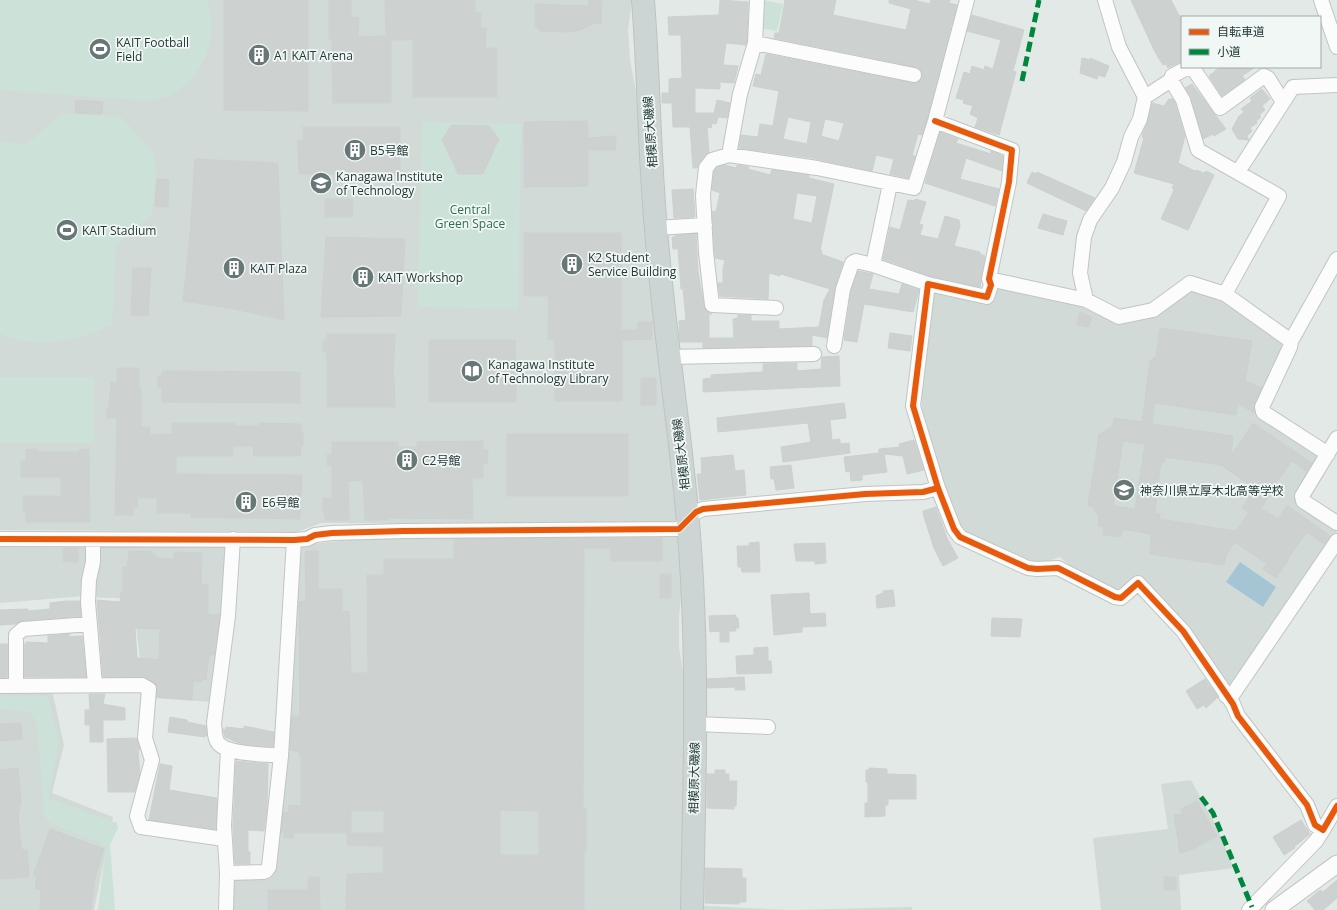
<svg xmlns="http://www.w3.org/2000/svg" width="1337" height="910" viewBox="0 0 1337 910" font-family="'Open Sans','Noto Sans JP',sans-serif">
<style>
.built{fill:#d1dad7}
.green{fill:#cce1d7}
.water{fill:#a5c5d5}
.building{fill:#cdd2d1;stroke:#ccd1d0;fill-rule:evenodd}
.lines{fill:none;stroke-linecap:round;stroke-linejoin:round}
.minor-casing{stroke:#c0c5c4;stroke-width:16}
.tertiary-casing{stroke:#c0c5c4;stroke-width:19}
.primary-casing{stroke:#bcc4c3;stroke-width:24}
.minor{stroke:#fbfcfb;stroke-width:14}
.tertiary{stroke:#fbfcfb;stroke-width:17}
.primary{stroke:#cdd5d4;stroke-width:22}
.quiet{stroke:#00873e;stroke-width:5;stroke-dasharray:10 5;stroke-linecap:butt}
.cycleway-casing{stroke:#f1f7f5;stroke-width:8}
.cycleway{stroke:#e8590c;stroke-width:6}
.labels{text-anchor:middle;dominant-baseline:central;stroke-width:3.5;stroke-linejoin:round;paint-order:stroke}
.poi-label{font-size:12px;fill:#223a38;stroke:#f1f7f5;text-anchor:start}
.street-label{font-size:12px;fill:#223a38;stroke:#f1f7f5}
.park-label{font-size:12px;fill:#2e6f54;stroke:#f1f7f5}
</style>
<rect width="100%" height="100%" fill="#e3e9e7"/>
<path class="built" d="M0,0H632L628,30L630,59L636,92L648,273L679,524L321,523L297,532L0,530Z
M1000,285L1085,305L1119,324L1155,316L1191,291L1231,304L1282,342L1284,347L1256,414L1320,454V459L1296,501L1337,528L1336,534L1231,689L1186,627L1135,576L1121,591L1115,592L1077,571L1060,557L1048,561L1035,562L969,535L955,519L943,479L936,473L924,428L920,382L930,295L938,292L990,303L996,288Z
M404,535H676L681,539L683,573L679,617V647L685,685L682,910H230L234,875H271L299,545Z
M0,543H83L89,546L85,596L0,603Z
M222,544L228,552L213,702L152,698L143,682L137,634L135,599L90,597L98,545Z
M0,689L52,690L64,745L52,793L113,817L94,910H0Z
M1191,780L1217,828L1234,868L1179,875L1181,910H1101L1093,838L1168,829L1161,784Z
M703,906L790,910L912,907V910H703Z"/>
<path class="green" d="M0,0H207C223,43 196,95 149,101L0,90Z
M763,0L783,4L777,31L761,28Z
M62,113L120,117L125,121L155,155L156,173L152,214L116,246L112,325C77,341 37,350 0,334V142L27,144Z
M422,122L521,124L518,309L418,307Z
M0,377H94V443H0Z
M0,696H48L59,743L49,795L50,799L117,823L118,828L110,845L115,910H98L106,846L49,822L44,815L37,724L30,712L0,709Z"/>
<path class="water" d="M1240,562L1276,587L1263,607L1226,582Z"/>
<path class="building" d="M224,0H308V111L224,110Z
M329,0H351V17L359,18L358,37L386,36L385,0H475V13H481V28H486L485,48H497V97H413V40H391V103H333L332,39H329Z
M589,0L602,1L601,24L594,23L580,30L564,32L541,31L535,26V4L588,6Z
M720,0L748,2L747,42L746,45L726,43L723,65L738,66L734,83L720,82V89L695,88V113H714L717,100L730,103L727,118L718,117L716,124L712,123L711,128L707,127L709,152L699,163L697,168H693L690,127H673L672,103H662V93H669V79L682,78L681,35H669L668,17L719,15Z
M785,0H836L833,15L906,30L911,9L889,3V0H914L930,4L931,0H950L949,3L957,5L927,119L922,135L918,134L912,155L915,156L908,178L890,174L894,159L876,155L872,171L812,158L739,148L741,135L758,137L760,124L773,126L779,91L753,86L756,74L761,75L766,54L912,83H917L922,77V72L916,67L774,38L775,33H779ZM788,117L811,122L807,144L783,139ZM825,119L844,123L839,141L821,136Z
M1131,0H1171L1182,21V61L1168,68L1166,64L1163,65L1155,52Z
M972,15L1024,30L1013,71L1016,72L999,135L975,127L978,118L970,114L973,106L963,103L964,100L956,98L964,72L970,74L972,66L984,70L985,66L993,69L1001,40L967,31Z
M1082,58L1090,60V58L1109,66L1105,77L1098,75L1097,79L1080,73Z
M1220,67H1255L1242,76L1245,80L1222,96L1209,76Z
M1192,84L1226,129L1214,136L1213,134L1203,139L1191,97L1185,88Z
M1262,89L1270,99L1262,106L1265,110L1259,115L1261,117L1256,121L1257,123L1250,128L1252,131L1247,136L1249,140L1238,139L1232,129L1239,116L1244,112L1241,109L1252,101L1250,98Z
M1169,99H1173L1175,103L1185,136L1178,163L1195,171L1196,170L1204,173L1206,171L1214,175L1188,230L1161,219L1174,190L1172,188L1174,184L1134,173L1144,138L1142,137L1143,133L1148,121L1152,103L1164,106Z
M76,100L103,102L102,114L75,113Z
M587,121L588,138L616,136L615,150H588V186L524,187V122Z
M452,125L489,126L499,139L483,174H458L442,139Z
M303,127H400V174H299L298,140H303Z
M940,132L958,139L956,143L991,154V151L1003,156L1002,171L966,158L960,179L999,189L995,206L925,183Z
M195,159L278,163L284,320L230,308L183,301L190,235Z
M725,165L736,168L737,165L749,167L748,169L770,175L772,170L809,175V178L834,184L820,250L822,251L821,254L843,262L835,288L827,338L812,335V346L703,348V342H680L679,321L686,320L683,289H681L678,249H673L672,237H675V235L696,234L698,272L704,306L708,312L712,314H709V338H734L733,319L738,318V315H751V321H779V329L819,327L824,300L830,289L781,274L780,276L769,273L768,299L720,296L718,283H723V269L725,260L715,258L712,211L716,212L720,193L712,190L714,171L717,167ZM797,193L817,196L812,223L793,219Z
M1032,172L1036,174L1037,172L1095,198L1086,211L1027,183Z
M157,179L169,180L168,207L155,206Z
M693,189L695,217L674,218L672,190Z
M325,199H353L352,217H325Z
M915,199L926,202L919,224L923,225L920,235L938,239L945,216L959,220L960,226L954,246L980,252V254L985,256L980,287L930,276L883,259L890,227L900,230L908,200L915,201Z
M1043,214L1067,221L1063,235L1038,228Z
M524,233H621V330H638V322H652V339L622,340V401H555V340H548L549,296H524Z
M326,237L405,239L401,316L321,317Z
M133,268H151L148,316L131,315Z
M858,271L873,274L869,289L899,294L902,284L919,290L913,312L864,304L857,342L844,340L851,291Z
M1080,312L1092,318L1088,327L1077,325Z
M1160,328L1252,341L1245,381L1262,388L1254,404V413L1238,403L1236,415L1155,403L1152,424L1233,436L1231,456L1253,423L1312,463L1306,471L1292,461L1269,492L1271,493L1261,508L1278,519L1287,505L1330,536L1324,544L1307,532L1288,558L1289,559L1276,578L1263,569L1267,564L1235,542L1227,553L1224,565L1150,554L1151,534L1122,529L1121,537L1103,535L1104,527L1098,526L1099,516L1092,506H1088L1099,435L1113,426L1114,418L1142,422L1150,361L1156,356ZM1123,441L1145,444L1135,509L1113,506ZM1165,457L1221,465L1255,488L1242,508L1249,513L1236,531L1159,519L1160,514L1155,513L1157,496H1156L1161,463H1164Z
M890,333L912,336L910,351L888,348Z
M327,334H395L393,378H394L395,407H327V352H323V340H327Z
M429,340H515L516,402H429Z
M839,356L840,386L703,392V379L711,378V375L763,372V364L797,363V371L821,369L822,357Z
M117,368H139V388H141V427H150V435L172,434V423H234V426H259V423L301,424V432H303V446H301L300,456H254L253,446H233V456H176V474L302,475L300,519L191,517V513H157V498H137L138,507H133V515H115L117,418H107V408H109L111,382L117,383Z
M162,371L300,372V403L162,402V387H158V376H162Z
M641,378H656V405H641Z
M844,403L846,418L830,420L832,440L840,439V444L849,443L850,453L783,462L781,447L811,442L808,423L718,432L717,418Z
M507,434H628V496H507Z
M914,440L924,470L907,474L903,456L884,454L887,472L862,475V480L851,481L850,471L846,472L844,457L879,453V449L900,447L899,444Z
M483,441V450H488L487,464H483V478H472L473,519L389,518V520H365L363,480L348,481L349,520H325V513H323V498H332V465H327V455H332V442H398V447H417V442Z
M36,449L37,452H79V450L89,449L90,522H26V511H23V496H61V477H21V461H26V450Z
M733,455L735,471L744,470L746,495L700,500L697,474H702L701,458Z
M791,465L794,488L776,490L774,479H771L770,467Z
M936,507L947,538L958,558L943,566L934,548L924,517L923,511Z
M662,538V561H611V548H584L583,808H586V852H584V910H346L347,874L383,873V846L347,845V833H294L293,838H284V832H281L283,812L288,813L289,805L301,806V757H299V751L290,750L292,716H300L299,602L306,601L305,551H318V589H342V612L349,611L351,673H368L367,575H384V559H454V539ZM500,810L539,811V855H500ZM351,811H384V833H351Z
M759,542L760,572H742L741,567H738L737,546H749V543Z
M825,543L826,563L815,564V561H796L794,544Z
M63,548H78V562L63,561Z
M129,551H151V554H155V558L174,559V552L202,553L201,585H208V614L220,615L214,655H209L206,680L203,679L200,682L193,681L192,700L157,697L156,685L146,677H103L97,600L120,602L121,592H123V567H127ZM135,628L160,629L159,660L137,658Z
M660,574H671V598H660Z
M893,590L895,606L877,608L876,596L883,593V591Z
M809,593L810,614L825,613L826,626L802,627V632L774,635L771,595Z
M67,601H80L81,616L22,621L15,624L0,625V610L28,609V611L50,609V603Z
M736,615V618H738L739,628H736V631H729V642H720V631L710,632L709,616Z
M992,618L1022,619L1020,637L991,636Z
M70,634L68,637L82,636L86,677H24V644H26V642L48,643V636Z
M0,644H8V677L0,678Z
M768,647V661H771L772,673L737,674L736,656L754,655V648Z
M744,677L745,690H735V687L708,688L707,679Z
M1205,679L1218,697L1206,708L1204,705L1197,709L1186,691Z
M89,694H105L103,704L125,708V720H103V742H90V725H85V710H90Z
M170,717L187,720V722L206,726L207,735L205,737L168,732Z
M21,723L22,739L0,741V724Z
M244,726L274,732L273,747L241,744L225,737L223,729L225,730L226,727L244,729Z
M137,738L140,750H138L140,774L135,792H108L107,739Z
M236,761L268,764L267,806L264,831L248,830V852H250V864H235L233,826Z
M160,764L172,766L169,790L217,798L216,829L149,820Z
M18,768L21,801L18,814L20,838L22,850H27L29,877L0,879V770Z
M869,768L887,769V774L916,775V799H888V805H885V816L865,817V803H868V783L866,782V770H869Z
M715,770H725V774H729V781H737L736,806H734V809L707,808V774H715Z
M1197,801L1217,836L1193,849L1180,853L1174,815L1183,814L1181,809Z
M1301,820L1310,834L1294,847L1295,848L1284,855L1273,837Z
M50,829L104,849L94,882L91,910H40L41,890L35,889L37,876H33Z
M705,868L742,869V878H746V902H739V904L705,903Z
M309,877H319L320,910H268V890H308Z
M1164,877H1176V890H1164Z
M1337,880V898L1323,910H1315L1307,901L1320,890L1323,892Z"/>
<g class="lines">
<g class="minor-casing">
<path id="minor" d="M1105,0L1119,47L1145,97
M1321,0L1337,47
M755,43L914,75
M1192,67L1220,108L1264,76L1268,78L1283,102
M1171,80L1172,76L1189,67
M935,121L1012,150L1009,182L989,279L991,285L987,297L928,284L913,406L938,488L954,529L960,537L1028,568L1037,569L1058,568L1115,597L1121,598L1138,583L1183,631L1233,704L1238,716L1307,805L1315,825L1323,830L1337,806
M729,155L740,94L755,43L757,0
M1238,172L1293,87L1337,85
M656,228L705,225
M873,265L928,284
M989,279L1086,300L1119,317L1153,310L1190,283L1225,294L1291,341
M1086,300L1080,273L1084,237L1090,220L1112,188L1124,162L1131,137L1140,119L1145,97L1171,80L1183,100L1198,150L1279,196L1225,294
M776,308L712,305L706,252L703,195L706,168L712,160L729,155L817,168L914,188L935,121L967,0
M834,346L843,289L852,263L856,261L873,265L890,184
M669,357L814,354
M1337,438L1302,496L1303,501L1337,523
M1328,454L1263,412L1262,407L1290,347L1291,341L1337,259
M0,539L294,540L307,539L315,535L332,533L403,531L679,529L696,512L703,509L865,494L923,492L938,488
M233,539L228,616L214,723C215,730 214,739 219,744C229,755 266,754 281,756
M93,540V562L89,580L88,602L95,685
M0,686L142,685L149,689L145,738L152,760L137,816L141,827L224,839
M16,686V635L23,629L90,624
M1226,696L1233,694L1337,541
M695,724L768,727
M227,873L224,826L228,750
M226,910L227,873L263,872L266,871L269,867L281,756L294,540
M1249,910L1316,841L1323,830"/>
</g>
<g class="tertiary-casing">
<path id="tertiary" d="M1274,910L1337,864"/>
</g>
<g class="primary-casing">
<path id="primary" d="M643,0C649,76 649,153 656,229C665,346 686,462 692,580C698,690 694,800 692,910"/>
</g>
<use href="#minor" class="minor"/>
<use href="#tertiary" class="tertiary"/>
<use href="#primary" class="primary"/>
<path class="quiet" d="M1022,81L1039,0
M1201,797L1213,813L1252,907"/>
<g class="cycleway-casing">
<path id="cycleway" d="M935,121L1012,150L1009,182L989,279L991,285L987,297L928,284L913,406L938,488L954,529L960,537L1028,568L1037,569L1058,568L1115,597L1121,598L1138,583L1183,631L1233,704L1238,716L1307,805L1315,825L1323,830L1337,806
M0,539L294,540L307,539L315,535L332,533L403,531L679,529L696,512L703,509L865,494L923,492L938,488"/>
</g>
<use href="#cycleway" class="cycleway"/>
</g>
<defs>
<g id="stadium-disc" transform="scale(1.15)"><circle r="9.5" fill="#667775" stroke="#f1f7f5"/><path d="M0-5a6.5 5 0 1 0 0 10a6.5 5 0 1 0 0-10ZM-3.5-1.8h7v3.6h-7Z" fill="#fff"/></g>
<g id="building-disc" transform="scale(1.15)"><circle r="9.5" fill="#667775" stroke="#f1f7f5"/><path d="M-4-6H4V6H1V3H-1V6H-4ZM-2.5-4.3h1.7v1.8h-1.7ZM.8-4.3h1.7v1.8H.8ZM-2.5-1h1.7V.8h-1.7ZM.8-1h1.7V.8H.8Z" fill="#fff"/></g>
<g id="university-disc" transform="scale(1.15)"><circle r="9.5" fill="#667775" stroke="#f1f7f5"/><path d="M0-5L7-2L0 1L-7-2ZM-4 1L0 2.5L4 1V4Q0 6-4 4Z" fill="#fff"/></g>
<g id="library-disc" transform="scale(1.15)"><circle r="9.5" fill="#667775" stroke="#f1f7f5"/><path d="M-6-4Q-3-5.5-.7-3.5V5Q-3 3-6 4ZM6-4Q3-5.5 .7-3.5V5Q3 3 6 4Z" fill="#fff"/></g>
<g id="school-disc" transform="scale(1.15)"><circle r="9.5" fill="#667775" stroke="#f1f7f5"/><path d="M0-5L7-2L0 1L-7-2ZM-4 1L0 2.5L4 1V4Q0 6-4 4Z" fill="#fff"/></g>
</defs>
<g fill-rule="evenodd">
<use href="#stadium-disc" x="100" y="49"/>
<use href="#building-disc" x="259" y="55"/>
<use href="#building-disc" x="355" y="150"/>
<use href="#university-disc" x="321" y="183"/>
<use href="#stadium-disc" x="67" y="230"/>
<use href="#building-disc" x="572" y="264"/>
<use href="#building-disc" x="234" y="268"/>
<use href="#building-disc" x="363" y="277"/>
<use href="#library-disc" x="472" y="371"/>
<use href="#building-disc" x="407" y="460"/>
<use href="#school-disc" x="1124" y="490"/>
<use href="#building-disc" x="246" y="502"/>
</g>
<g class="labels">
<g class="poi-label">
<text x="116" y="42">KAIT Football<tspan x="116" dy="14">Field</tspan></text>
<text x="274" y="55">A1 KAIT Arena</text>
<text x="370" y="150">B5号館</text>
<text x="336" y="176">Kanagawa Institute<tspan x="336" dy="14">of Technology</tspan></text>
<text x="82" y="230">KAIT Stadium</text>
<text x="588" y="257">K2 Student<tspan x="588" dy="14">Service Building</tspan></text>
<text x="250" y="268">KAIT Plaza</text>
<text x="378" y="277">KAIT Workshop</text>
<text x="488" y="364">Kanagawa Institute<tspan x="488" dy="14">of Technology Library</tspan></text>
<text x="422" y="460">C2号館</text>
<text x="1140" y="490">神奈川県立厚木北高等学校</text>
<text x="262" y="502">E6号館</text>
</g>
<g class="street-label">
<text transform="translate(650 132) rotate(-94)">相模原大磯線</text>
<text transform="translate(681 454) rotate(-97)">相模原大磯線</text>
<text transform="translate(694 778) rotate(-89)">相模原大磯線</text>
</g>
<g class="park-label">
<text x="470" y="209">Central<tspan x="470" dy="14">Green Space</tspan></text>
</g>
</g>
<rect x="1181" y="16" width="140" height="52" fill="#f1f7f5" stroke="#9eaba9"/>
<rect x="1189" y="29" width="20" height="6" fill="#e8590c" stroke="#9eaba9"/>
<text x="1217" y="36" font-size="12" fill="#223a38">自転車道</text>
<rect x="1189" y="49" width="20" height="6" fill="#00873e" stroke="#9eaba9"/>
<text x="1217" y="56" font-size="12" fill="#223a38">小道</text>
</svg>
